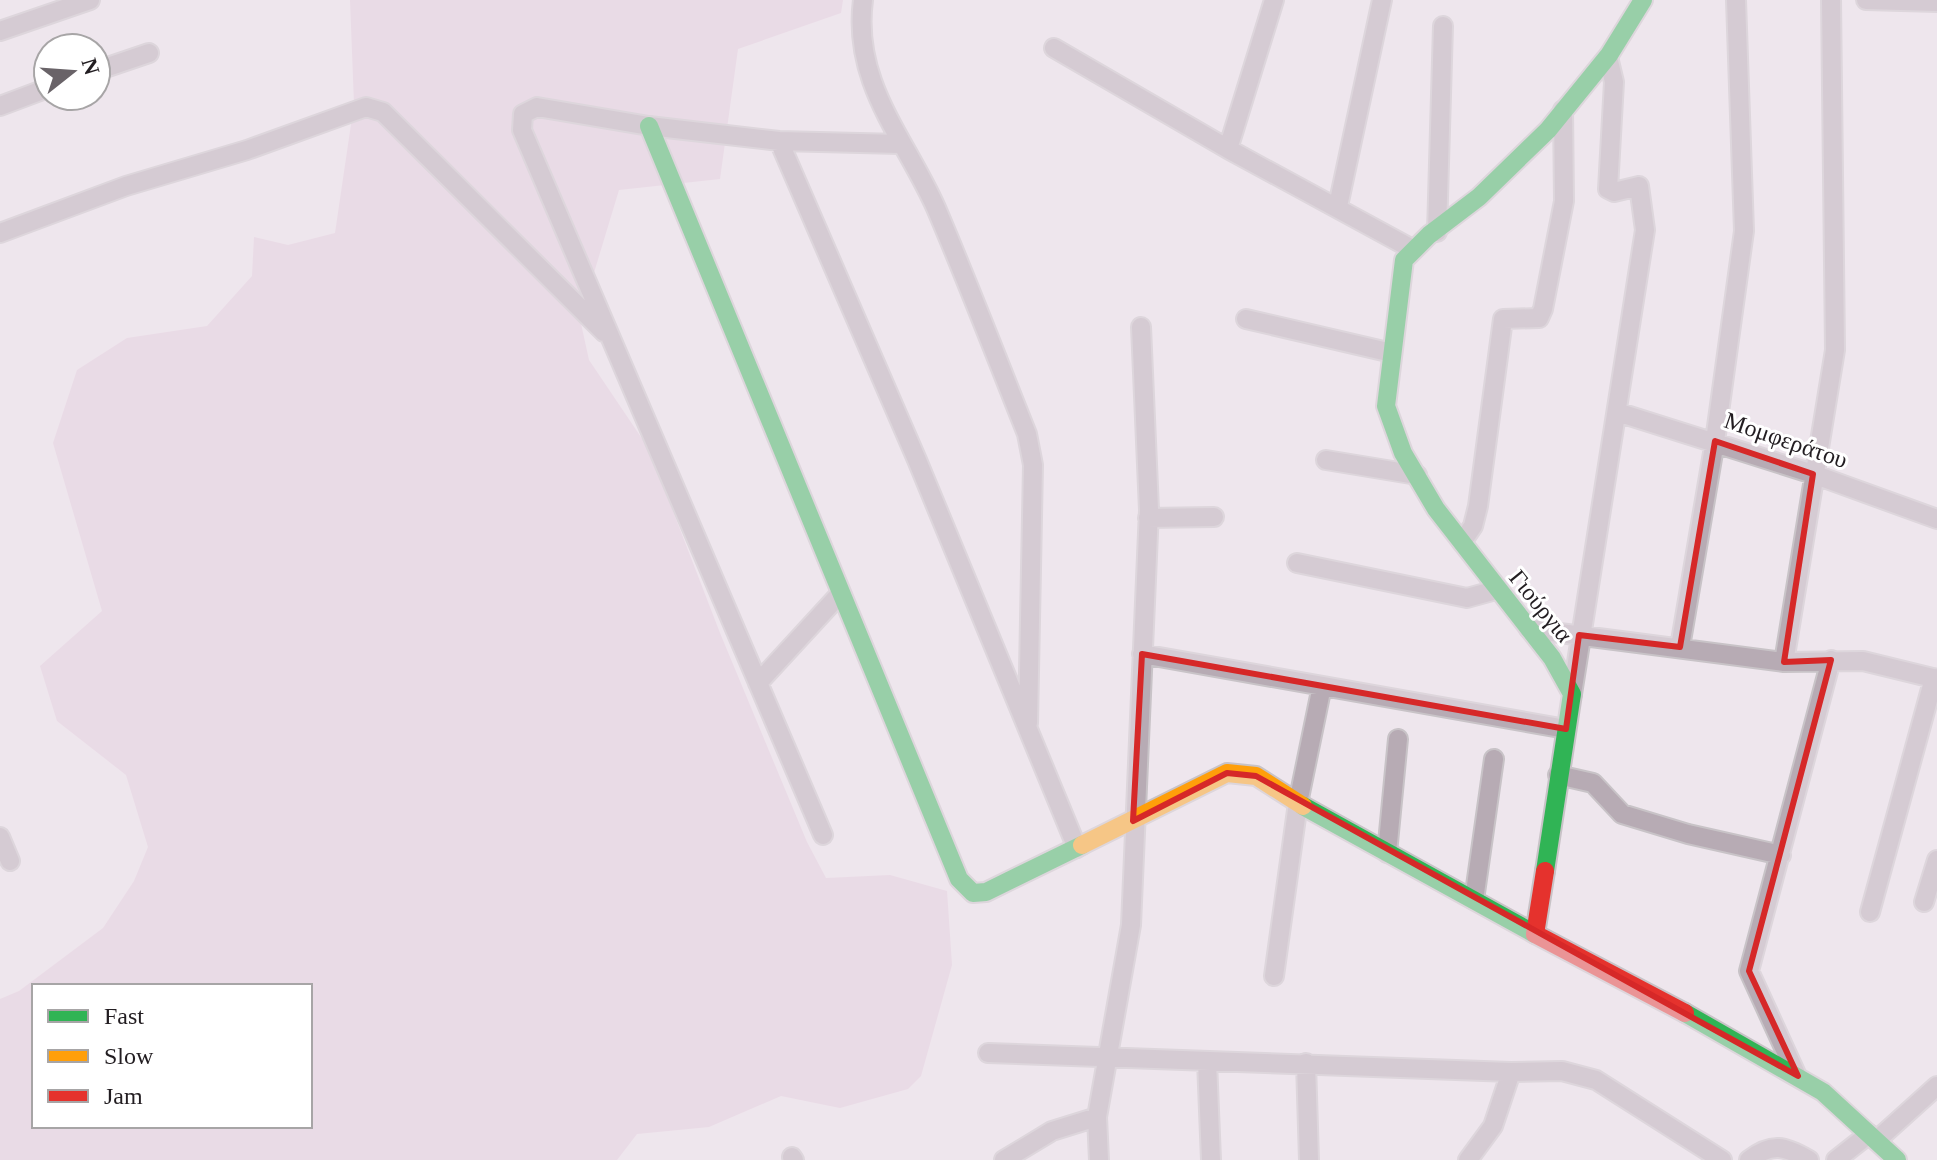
<svg xmlns="http://www.w3.org/2000/svg" width="1937" height="1160" viewBox="0 0 1937 1160" font-family="'Times New Roman',serif">
<style>
.green{fill:#e3cede;fill-rule:evenodd}
.lines{fill:none;stroke-linecap:round;stroke-linejoin:round}
.street-casing{stroke:#c8c3c7;stroke-width:22}
.fast-casing{stroke:#c8c3c7;stroke-width:22}
.slow-casing{stroke:#c8c3c7;stroke-width:22}
.jam-casing{stroke:#c8c3c7;stroke-width:22}
.street{stroke:#b7abb4;stroke-width:18}
.fast{stroke:#30b455;stroke-width:18}
.slow{stroke:#ff9f0a;stroke-width:18}
.jam{stroke:#e5322d;stroke-width:18}
.marked{fill:none;stroke:#d62828;stroke-width:6;stroke-linejoin:round}
.labels{text-anchor:middle;dominant-baseline:central;stroke-width:6;stroke-linejoin:round;paint-order:stroke}
.street-label{font-size:24px;fill:#221d21;stroke:#fff}
</style>
<rect width="100%" height="100%" fill="#eee6ed"/>
<path class="green" d="M350,0H843L841,13L738,49L720,179L619,190L580,319L589,360L649,449L720,633L807,842L826,878L890,875L947,891L952,965L921,1076L908,1089L840,1108L781,1096L709,1127L637,1134L617,1160H0V999L19,991L103,928L134,881L148,847L126,775L57,721L40,666L102,611L53,443L77,370L127,338L207,326L252,276L254,237L288,245L335,233L354,104ZM34,986H310V1126H34Z"/>
<g class="lines">
<g class="street-casing">
<path id="street" d="M863,0C852,83 905,138 936,208C968,283 997,359 1027,434L1033,465L1028,723
M1866,0L1937,2
M0,31L90,0
M1054,48L1228,149L1412,249
M96,71L149,53
M0,106L48,88
M779,141L917,460L1077,848
M1228,149L1274,0
M1338,206L1382,0
M1437,232L1443,26
M0,233L126,186L247,150L366,107L383,112L604,332
M1246,319L1392,353
M1617,412L1813,474L1937,519
M1326,460L1417,475
M1148,518L1214,517
M1462,542L1473,526L1478,506L1503,319L1539,318L1543,309L1564,201L1563,110
M1297,563L1467,598L1496,590
M1529,629L1784,662L1863,661L1937,679
M1680,647L1715,441L1744,231L1736,0
M1142,654L1566,729
M1784,662L1835,350L1831,0
M758,683L839,595
M1572,694L1645,230L1639,186L1614,192L1608,189L1614,82L1608,57
M1558,775L1593,783L1622,814L1688,834L1781,855
M823,835L522,130L523,114L537,107L649,126L779,141L900,144
M0,837L10,861
M1387,853L1398,739
M1474,900L1494,759
M1924,902L1937,860
M1870,912L1934,678
M1274,976L1298,803L1322,686
M988,1053L1511,1072
M1207,1061L1211,1160
M1306,1063L1309,1160
M1797,1076L1749,971L1831,660
M1877,1140L1937,1086
M792,1157L794,1160
M1004,1160L1052,1131L1097,1117
M1099,1160L1097,1117L1131,925L1149,510L1141,327
M1468,1160L1493,1126L1511,1072L1562,1071L1596,1080L1722,1160
M1749,1160C1772,1142 1785,1146 1809,1160
M1836,1160L1869,1134"/>
</g>
<g class="fast-casing">
<path id="fast" d="M649,126L959,879L973,893L986,892L1082,845
M1303,806L1535,934
M1545,871L1572,694L1552,658L1436,509L1403,453L1386,406L1404,260L1429,235L1479,197L1548,130L1609,55L1643,0
M1685,1013L1823,1092L1897,1160"/>
</g>
<g class="slow-casing">
<path id="slow" d="M1082,845L1227,773L1256,776L1303,806"/>
</g>
<g class="jam-casing">
<path id="jam" d="M1545,871L1535,934L1685,1013"/>
</g>
<use href="#street" class="street"/>
<use href="#fast" class="fast"/>
<use href="#slow" class="slow"/>
<use href="#jam" class="jam"/>
</g>
<path d="M0 0H1937V1160H0ZM1715,441L1813,474L1784,662L1831,660L1749,971L1798,1076L1256,776L1227,773L1133,821L1142,654L1566,729L1579,635L1680,647Z" fill="#eee6ed" fill-opacity=".55" fill-rule="evenodd"/>
<path class="marked" d="M1715,441L1813,474L1784,662L1831,660L1749,971L1798,1076L1256,776L1227,773L1133,821L1142,654L1566,729L1579,635L1680,647Z"/>
<g class="labels">
<g class="street-label">
<text transform="translate(1786 440) rotate(19)">Μομφεράτου</text>
<text transform="translate(1541 606) rotate(51)">Γιούργια</text>
</g>
</g>
<rect x="32" y="984" width="280" height="144" fill="#ffffff" stroke="#a7a5a6" stroke-width="2"/>
<rect x="48" y="1010" width="40" height="12" fill="#30b455" stroke="#a7a5a6" stroke-width="2"/>
<text x="104" y="1024" font-size="24" fill="#221d21">Fast</text>
<rect x="48" y="1050" width="40" height="12" fill="#ff9f0a" stroke="#a7a5a6" stroke-width="2"/>
<text x="104" y="1064" font-size="24" fill="#221d21">Slow</text>
<rect x="48" y="1090" width="40" height="12" fill="#e5322d" stroke="#a7a5a6" stroke-width="2"/>
<text x="104" y="1104" font-size="24" fill="#221d21">Jam</text>
<g transform="translate(72 72) rotate(73)"><circle r="38" fill="#ffffff" stroke="#a7a5a6" stroke-width="2"/>
<path d="M0-6L14 30L0 20L-14 30Z" fill="#696368"/>
<text y="-12" font-size="22" font-weight="bold" text-anchor="middle" fill="#221d21">N</text>
</g>
</svg>
